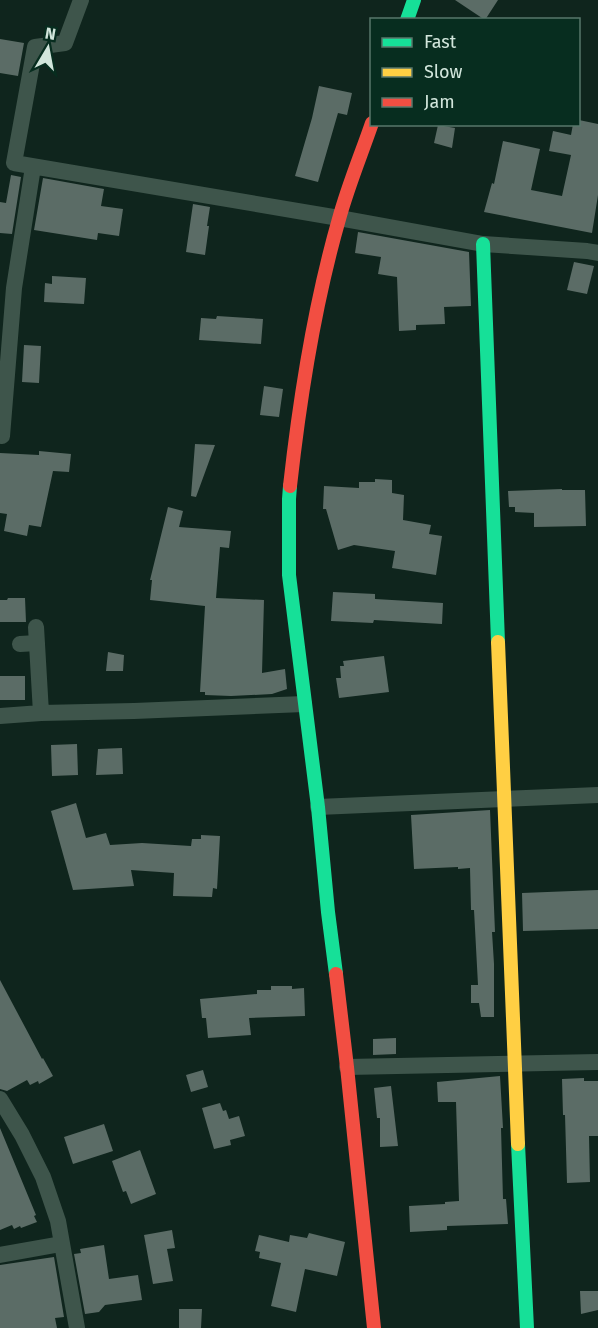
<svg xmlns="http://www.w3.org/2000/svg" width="598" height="1328" viewBox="0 0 598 1328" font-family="'Fira Sans',sans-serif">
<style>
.building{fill:#5b6c66}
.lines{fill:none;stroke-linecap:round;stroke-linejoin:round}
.street{stroke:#3e554b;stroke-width:16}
.fast{stroke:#16e098;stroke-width:14}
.slow{stroke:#ffcf43;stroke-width:14}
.jam{stroke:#f24e42;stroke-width:14}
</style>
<rect width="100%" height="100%" fill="#0f251d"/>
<path class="building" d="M455,0H498L485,20Z
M0,39L24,43L18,76L0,73Z
M319,86L352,93L347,115L338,113L318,182L295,176L312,118Z
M579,120L598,124V195L592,233L484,212L492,183L494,184L503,141L540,149L531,190L562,196L571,155L549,151L553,131L571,135L573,124H579Z
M438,125L455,128L452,148L434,143Z
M11,175L21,177L12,234L0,233V202L6,203Z
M43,178L104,189L101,206L123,209L119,236L98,233L97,240L34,230Z
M193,204L210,207L207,226H209L205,255L186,252Z
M358,232L469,252L471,306L444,307L445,324L416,325V330L399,331L397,277L378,274L381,257L355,253Z
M574,262L594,266L587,294L567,290Z
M52,276L86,278L84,304L44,302L45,283L52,284Z
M217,316L263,319L261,344L199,340L201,318L216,319Z
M24,345L41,346L39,383L22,382Z
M264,386L283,389L279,417L260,415Z
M195,444L215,445L196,497L191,496Z
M39,451L71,454L69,472L53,471L41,527L29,525L27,536L4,531L7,514L0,513V453L39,455Z
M375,479L392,480V493L404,495L403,520L431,525L429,534L442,536L436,575L392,568L395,551L354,545L338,550L326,509H323L324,486L359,488V482H375Z
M562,489V490H585L586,526L534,527V513L515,512V507H509L508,491Z
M168,507L183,511L179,527L231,531L229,548L220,547L216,598L264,600L262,673L285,669L287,689L272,694L231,696L205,695V692H200L205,606L150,600L152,580H150Z
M333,592L375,594V599L443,603L442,624L374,620L373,623L331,621Z
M8,598H25L26,622H0V600H7Z
M108,652L124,655L123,671H106Z
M384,656L389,692L339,698L336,678H341L340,666H344L343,661Z
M0,676H25V700H0Z
M77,744L78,775L52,776L51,745Z
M122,748L123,774L96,775L98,749Z
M76,803L86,838L106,833L110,845L142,843L191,846L192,839H201V835L220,836L217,889L213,888L212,897L173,896L174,873L131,870L134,886L73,890L51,811Z
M490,810L495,932H492L494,964V1017H481L479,1003H471V985H478L474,910H471L470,868L458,869V867L414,869L411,815Z
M598,890V929L523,931L522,893Z
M0,980L42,1059L43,1058L53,1076L39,1084L38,1081L30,1085L27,1080L7,1091L0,1089Z
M271,986H292V989L304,988L305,1016L249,1018L251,1035L208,1038L206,1018H202L200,999L257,994V990H271Z
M396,1038V1054L373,1055V1039Z
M203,1070L208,1087L191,1092L186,1075Z
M500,1076L503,1128H501L503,1199H506L508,1224L447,1226V1230L410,1232L409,1206L445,1204V1202L459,1201L456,1102H438L437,1082Z
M584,1078V1081H598V1136H589L590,1182L567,1183L565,1115H563L562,1079Z
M391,1086L398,1146L380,1147V1118H377L374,1088Z
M220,1103L223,1111L226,1110L229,1119L239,1116L245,1136L230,1140L231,1145L214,1149L202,1108Z
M104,1124L113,1151L73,1164L64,1137Z
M0,1128L36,1215L34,1216L37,1222L21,1228L20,1226L14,1229L12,1225L0,1230Z
M140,1150L156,1194L131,1204L126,1191L123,1192L112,1161Z
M172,1230L175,1248L167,1249L173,1281L153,1284L144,1235Z
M309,1233L345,1242L337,1276L305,1269L296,1312L271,1306L281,1263L259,1258L260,1252L255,1251L259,1235L289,1242L290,1235L307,1238Z
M104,1245L109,1279L138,1275L142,1300L105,1305L99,1312L85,1314L74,1254L81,1253L80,1249Z
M54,1257L64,1317L55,1318L57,1328H0V1265Z
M580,1291H598V1310L581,1314Z
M179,1309H202L201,1328H179Z"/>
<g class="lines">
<path class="street" d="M81,0L65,43L35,47L14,163L339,218L483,244L587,251L598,253
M2,436L14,288L33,167
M36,627L41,713
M20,644L37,643
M0,716L41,713L134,711L304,704
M318,807L598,795
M347,1067L598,1062
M0,1099L22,1135L43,1177L58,1221L77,1328
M0,1255L61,1244"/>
<path class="fast" d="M407,20L414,0
M483,244L498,642
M290,486L289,499V575L318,807L328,912L336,974
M518,1144L527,1328"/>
<path class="slow" d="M498,642L518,1144"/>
<path class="jam" d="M290,486C300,396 314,306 339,219C348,186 361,155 372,123
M336,974L347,1067L374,1328"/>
</g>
<rect x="370" y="18" width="210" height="108" fill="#072d1f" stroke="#58776b" stroke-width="1.5"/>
<rect x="382" y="38" width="30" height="9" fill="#16e098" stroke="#58776b" stroke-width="1.5"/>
<text x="424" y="48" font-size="18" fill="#d2e6dc">Fast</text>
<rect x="382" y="68" width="30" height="9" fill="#ffcf43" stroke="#58776b" stroke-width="1.5"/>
<text x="424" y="78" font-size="18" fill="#d2e6dc">Slow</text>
<rect x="382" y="98" width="30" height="9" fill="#f24e42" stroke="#58776b" stroke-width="1.5"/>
<text x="424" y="108" font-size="18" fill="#d2e6dc">Jam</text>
<g transform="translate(48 48) rotate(10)" stroke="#072d1f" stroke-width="4.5" paint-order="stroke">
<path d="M0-4.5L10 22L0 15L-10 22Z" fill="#d2e6dc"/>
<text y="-9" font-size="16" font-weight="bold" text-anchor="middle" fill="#d2e6dc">N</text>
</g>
</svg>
